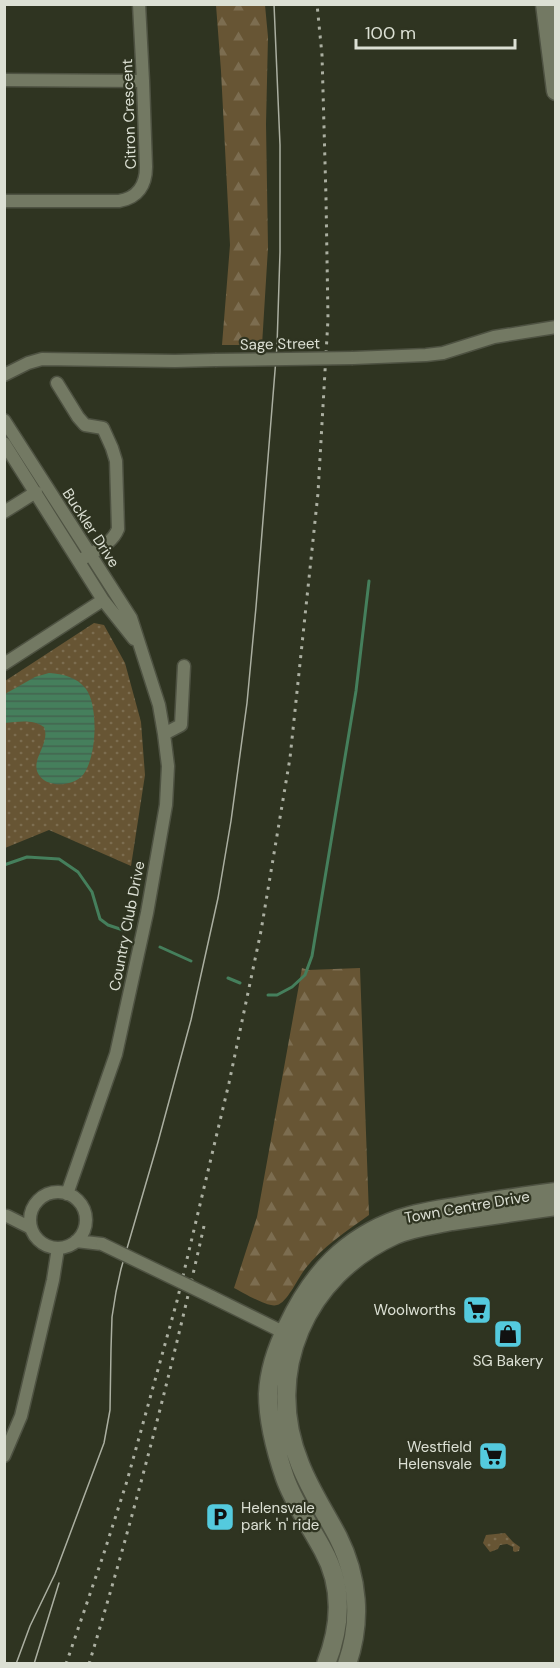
<svg xmlns="http://www.w3.org/2000/svg" width="560" height="1668" viewBox="0 0 560 1668" font-family="'DM Sans',sans-serif">
<style>
.forest{fill:url(#forest-firs)}
.park{fill:url(#park-dots)}
.water{fill:url(#water-rules)}
.lines{fill:none;stroke-linecap:round;stroke-linejoin:round}
.stream{stroke:#457f5c;stroke-width:3}
.street-casing{stroke:#4e5242;stroke-width:15}
.secondary-casing{stroke:#4e5242;stroke-width:21}
.street{stroke:#737963;stroke-width:12}
.secondary{stroke:#737963;stroke-width:18}
.tram{stroke:#abafa1;stroke-width:1.5}
.rail{stroke:#abafa1;stroke-width:3;stroke-dasharray:3 6;stroke-linecap:butt}
.street-bridge-casing{stroke:#4e5242;stroke-width:15;stroke-linecap:butt}
.street-bridge{stroke:#737963;stroke-width:12}
.labels{text-anchor:middle;dominant-baseline:central;stroke-width:4.5;stroke-linejoin:round;paint-order:stroke}
.street-label{font-size:15px;fill:#dce0d4;stroke:#2f3421}
.poi-label{font-size:15px;fill:#dce0d4;stroke:#2f3421;text-anchor:end}
</style>
<defs>
<pattern id="forest-firs" width="22" height="20" patternUnits="userSpaceOnUse" patternTransform="scale(1.5)"><rect width="22" height="20" fill="#675534"/><path d="M5 1l3.5 6h-7zM16 11l3.5 6h-7z" fill="#7c6d50"/></pattern>
<pattern id="park-dots" width="8" height="8" patternUnits="userSpaceOnUse" patternTransform="scale(1.5)"><rect width="8" height="8" fill="#675534"/><path d="M2 2h.1M6 6h.1" fill="none" stroke="#7c6d50" stroke-width="1.8" stroke-linecap="round"/></pattern>
<pattern id="water-rules" width="6" height="5" patternUnits="userSpaceOnUse" patternTransform="scale(1.5)"><rect width="6" height="5" fill="#457f5c"/><path d="M0 2.5h6" fill="none" stroke="#44644f"/></pattern>
</defs>
<rect width="100%" height="100%" fill="#2f3421"/>
<path class="forest" d="M216,5H265L268,37L266,124L268,248L262,345H222L230,245L221,71Z
M302,968L308,970L360,968L369,1215C347,1231 322,1247 305,1269C298,1278 287,1303 277,1305C268,1308 244,1293 234,1288L257,1217Z"/>
<path class="park" d="M94,623L104,625L125,663L141,722L145,775L131,866L49,830L5,848V681Z
M505,1533L513,1542L520,1547L519,1551L515,1552L513,1551V1547L507,1544L500,1545L498,1549L490,1552L483,1543L486,1535Z"/>
<path class="water" d="M49,673C63,674 77,677 86,689C99,706 97,762 81,777C74,783 64,785 55,784C49,783 43,781 39,775C29,760 51,744 44,727C32,719 18,722 5,723V694L35,677Z"/>
<g class="lines">
<path class="stream" d="M4,865L27,857L59,859L78,872L92,892L100,919L108,925L126,931
M160,947L191,961
M228,978L240,983
M268,995H277L292,987L305,975L312,956L356,691L369,581"/>
<g class="street-casing">
<path id="street" d="M4,80L143,81
M4,201H119C138,198 146,185 146,167L143,81L139,4
M353,358L426,355L443,353L494,337L556,327
M4,375L28,363L42,359L175,361L215,360
M57,383L78,417L85,425L103,428L112,448L116,461L118,529C112,544 96,550 84,558
M4,420L131,618L159,705L164,734
M4,443L103,600L134,639
M4,512L36,492
M4,664L103,600
M30 1220a28 28 0 1 1 56 0a28 28 0 1 1-56 0Z
M67,1194L116,1054L147,913L166,805L168,766L164,734L181,725L184,666
M7,1216L31,1228
M76,1241L102,1244
M212,1297L289,1335
M4,1456L21,1416L53,1280L58,1248"/>
</g>
<g class="secondary-casing">
<path id="secondary" d="M545,4L556,91
M326,1664C341,1626 343,1586 323,1550C310,1526 294,1503 285,1478C276,1452 268,1421 268,1394C269,1369 277,1347 288,1325C312,1274 345,1238 399,1219C419,1212 441,1209 461,1206C493,1201 524,1196 556,1192
M347,1664C362,1621 358,1577 338,1537C325,1512 310,1490 300,1464C262,1372 306,1275 395,1235C413,1227 433,1225 452,1221C487,1216 521,1211 556,1206"/>
</g>
<use href="#street" class="street"/>
<use href="#secondary" class="secondary"/>
<path class="tram" d="M16,1664L30,1626L55,1574L104,1443L110,1410L111,1349L112,1317L116,1292L121,1269L158,1142L191,1020L218,898L231,821L247,703L256,607L277,346L280,252V145L274,4
M34,1664L59,1583"/>
<path class="rail" d="M66,1664L103,1556L127,1481L177,1301L229,1083L261,931L290,758L318,493L328,319L326,198L322,55L317,4
M89,1664C133,1519 171,1373 204,1226"/>
<g class="street-bridge-casing">
<path id="street-bridge" d="M215,360L353,358
M102,1244L212,1297"/>
</g>
<use href="#street-bridge" class="street-bridge"/>
</g>
<defs>
<g id="supermarket-square" transform="scale(1.5)"><rect x="-9" y="-9" width="18" height="18" rx="4" fill="#54cade" stroke="#2f3421"/><path d="M-6-5.5h2.5l.6 2H6L4.5 2H-2.5L-4.4-4H-6ZM-1.5 3.2a1.3 1.3 0 1 0 .1 0ZM3 3.2a1.3 1.3 0 1 0 .1 0Z" fill="#111"/></g>
<g id="shop-square" transform="scale(1.5)"><rect x="-9" y="-9" width="18" height="18" rx="4" fill="#54cade" stroke="#2f3421"/><path d="M-5-2.5h2.3a2.7 3.5 0 0 1 5.4 0H5L5.5 6h-11ZM-1.5-2.5h3a1.5 2.3 0 0 0-3 0Z" fill="#111"/></g>
<g id="parking-square" transform="scale(1.5)"><rect x="-9" y="-9" width="18" height="18" rx="4" fill="#54cade" stroke="#2f3421"/><path d="M-3.5-5.5H1a3.5 3.5 0 0 1 0 7H-1V5.5H-3.5ZM-1-3.4V-.6H.8a1.4 1.4 0 0 0 0-2.8Z" fill="#111"/></g>
</defs>
<g fill-rule="evenodd">
<use href="#supermarket-square" x="477" y="1310"/>
<use href="#shop-square" x="508" y="1334"/>
<use href="#supermarket-square" x="493" y="1456"/>
<use href="#parking-square" x="220" y="1517"/>
</g>
<g class="labels">
<g class="street-label">
<text transform="translate(129 114) rotate(-92)">Citron Crescent</text>
<text transform="translate(280 344) rotate(-1)">Sage Street</text>
<text transform="translate(91 528) rotate(57)">Buckler Drive</text>
<text transform="translate(127 926) rotate(-79)">Country Club Drive</text>
<text transform="translate(467 1207) rotate(-10)">Town Centre Drive</text>
</g>
<g class="poi-label">
<text x="456" y="1310">Woolworths</text>
<text x="508" y="1361" text-anchor="middle">SG Bakery</text>
<text x="472" y="1447">Westfield<tspan x="472" dy="17">Helensvale</tspan></text>
<text x="241" y="1508" text-anchor="start">Helensvale<tspan x="241" dy="17">park 'n' ride</tspan></text>
</g>
</g>
<rect width="560" height="1668" fill="none" stroke="#dce0d4" stroke-width="12"/>
<path d="M356 39v9h159v-9" fill="none" stroke="#dce0d4" stroke-width="3"/>
<text x="365" y="39" font-size="18" fill="#dce0d4" stroke="#2f3421" stroke-width="4.5" paint-order="stroke">100 m</text>
</svg>
